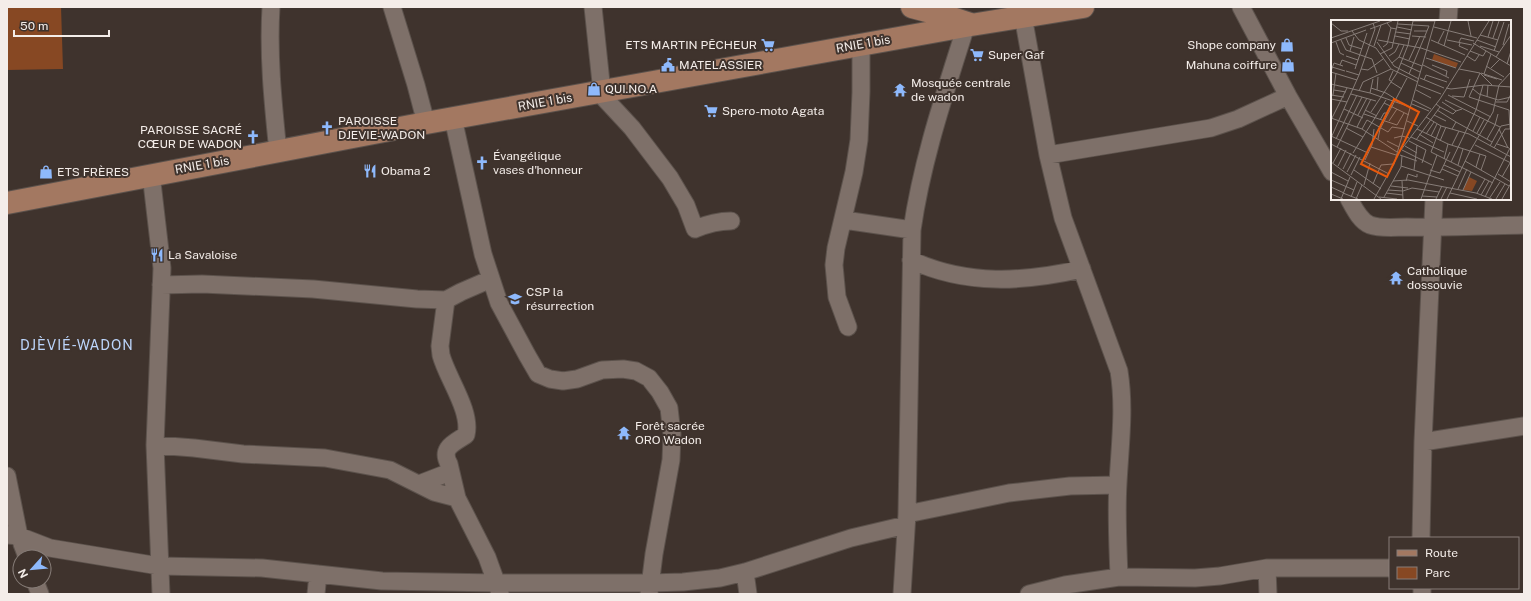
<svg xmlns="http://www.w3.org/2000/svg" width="1531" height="601" viewBox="0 0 1531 601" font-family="'Public Sans',sans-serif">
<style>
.green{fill:#874823}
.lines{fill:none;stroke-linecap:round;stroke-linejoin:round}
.minor-casing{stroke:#5c524c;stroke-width:19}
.major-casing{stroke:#5c524c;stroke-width:24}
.minor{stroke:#7e7069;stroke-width:17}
.major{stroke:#a37861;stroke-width:22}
.labels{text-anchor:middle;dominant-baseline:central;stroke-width:4;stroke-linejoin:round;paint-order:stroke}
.street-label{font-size:12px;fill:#f4ede9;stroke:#3f332d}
.poi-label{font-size:12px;fill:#f4ede9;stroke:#3f332d;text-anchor:start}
.quarter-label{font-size:14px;letter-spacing:1px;fill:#bcd5fb;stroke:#3f332d}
.inset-road{fill:none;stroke:#877d78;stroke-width:1}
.view{fill:#e8590c;fill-opacity:0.15;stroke:#e8590c;stroke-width:2}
.inset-edge{fill:none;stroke:#f4ede9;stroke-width:2}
</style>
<rect width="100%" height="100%" fill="#3f332d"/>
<path class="green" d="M7,7H61L63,69L7,70Z"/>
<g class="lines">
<g class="minor-casing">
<path id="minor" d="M271,7C268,55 273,103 278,152
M392,7L416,85L426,123
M593,7L602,92L605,99L632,128L670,178L686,205L695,229C707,224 718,221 731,221
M1241,7L1288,96L1332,172
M1023,16L1048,155L1063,218L1119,371C1125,408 1120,445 1118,483C1116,514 1118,546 1119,577
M1448,21L1449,7
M453,118L483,254L499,303L527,355L538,374L550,379L563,381L577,379L602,370L623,369L636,371L649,378L660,392L669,408L672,434L671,460L654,554L649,594
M1048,155L1211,128L1238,119L1288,96
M151,174L162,268L155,445L161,594
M1349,199C1354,208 1360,221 1370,225C1381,229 1395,227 1407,227C1446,228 1485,226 1524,225
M844,220L912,230
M911,260C967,286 1024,282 1082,269
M161,285L202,284L313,289L417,299L446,300L461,292L491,279
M446,300L440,346L441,355C447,378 472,411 466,435C454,443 440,448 449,464L457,498L487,557L500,593
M848,327L837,297L834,265L836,248L854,172L859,140L861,92V45
M1423,442L1524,426
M155,445L194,448L243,454L325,458L390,470L434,492L457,498
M7,476L19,536L27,557
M419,484L450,472
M907,514L1009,493L1070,486L1117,485
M7,535L19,536L50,548L159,566L262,568L382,581L497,583H650L683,582L720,578L745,572L851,538L906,525
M1421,538L1423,442L1434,199
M1267,568L1268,594
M745,572L748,594
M35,581L40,594
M1422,588V594
M316,594L318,574
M902,594L907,514L912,230C922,160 945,93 966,26
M1029,594L1065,585L1119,577L1195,578L1220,576L1267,568H1390"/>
</g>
<g class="major-casing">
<path id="major" d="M912,7L946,16L970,24
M7,203L426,123L971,25L1083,7"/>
</g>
<use href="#minor" class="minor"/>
<use href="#major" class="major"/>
</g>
<defs>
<g id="supermarket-bare" transform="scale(1.08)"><path d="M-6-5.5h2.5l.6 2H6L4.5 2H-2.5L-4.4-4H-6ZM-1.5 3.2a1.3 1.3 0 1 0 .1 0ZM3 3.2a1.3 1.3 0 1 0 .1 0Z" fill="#8eb9fc" stroke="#3f332d" stroke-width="2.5" paint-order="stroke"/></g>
<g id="shop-bare" transform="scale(1.08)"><path d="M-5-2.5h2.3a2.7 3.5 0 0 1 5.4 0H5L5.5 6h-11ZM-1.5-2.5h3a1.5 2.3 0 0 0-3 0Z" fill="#8eb9fc" stroke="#3f332d" stroke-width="2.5" paint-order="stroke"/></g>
<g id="civic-bare" transform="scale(1.08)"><path d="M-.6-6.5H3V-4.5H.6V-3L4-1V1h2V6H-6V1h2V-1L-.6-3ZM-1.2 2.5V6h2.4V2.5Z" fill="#8eb9fc" stroke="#3f332d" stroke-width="2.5" paint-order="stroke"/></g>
<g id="temple-bare" transform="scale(1.08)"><path d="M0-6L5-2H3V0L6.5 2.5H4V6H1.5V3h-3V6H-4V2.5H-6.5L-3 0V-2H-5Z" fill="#8eb9fc" stroke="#3f332d" stroke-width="2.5" paint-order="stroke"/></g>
<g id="church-bare" transform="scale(1.08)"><path d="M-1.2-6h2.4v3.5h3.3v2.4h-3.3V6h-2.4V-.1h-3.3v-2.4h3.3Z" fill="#8eb9fc" stroke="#3f332d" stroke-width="2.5" paint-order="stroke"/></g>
<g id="restaurant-bare" transform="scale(1.08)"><path d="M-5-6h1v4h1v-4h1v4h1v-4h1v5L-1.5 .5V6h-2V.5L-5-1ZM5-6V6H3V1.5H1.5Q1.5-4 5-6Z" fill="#8eb9fc" stroke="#3f332d" stroke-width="2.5" paint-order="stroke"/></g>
<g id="school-bare" transform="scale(1.08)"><path d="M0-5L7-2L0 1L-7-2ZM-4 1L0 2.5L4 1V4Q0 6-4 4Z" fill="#8eb9fc" stroke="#3f332d" stroke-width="2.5" paint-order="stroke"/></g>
</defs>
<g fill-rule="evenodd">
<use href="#supermarket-bare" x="768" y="45"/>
<use href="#shop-bare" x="1287" y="45"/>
<use href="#supermarket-bare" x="977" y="55"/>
<use href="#civic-bare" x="668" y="65"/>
<use href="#shop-bare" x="1288" y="65"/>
<use href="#shop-bare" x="594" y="89"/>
<use href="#temple-bare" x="900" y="90"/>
<use href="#supermarket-bare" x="711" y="111"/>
<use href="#church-bare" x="327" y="128"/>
<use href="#church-bare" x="253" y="137"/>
<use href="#church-bare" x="482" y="163"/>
<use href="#restaurant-bare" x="370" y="171"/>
<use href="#shop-bare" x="46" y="172"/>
<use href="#restaurant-bare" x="157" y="255"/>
<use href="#temple-bare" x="1396" y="278"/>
<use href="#school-bare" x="515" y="299"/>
<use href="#temple-bare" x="624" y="433"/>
</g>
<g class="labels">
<g class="street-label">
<text transform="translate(863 44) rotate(-10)">RNIE 1 bis</text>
<text transform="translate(545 102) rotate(-10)">RNIE 1 bis</text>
<text transform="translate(202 165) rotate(-10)">RNIE 1 bis</text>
</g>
<g class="poi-label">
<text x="757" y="45" text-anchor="end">ETS MARTIN PÊCHEUR</text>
<text x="1276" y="45" text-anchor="end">Shope company</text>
<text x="988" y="55">Super Gaf</text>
<text x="679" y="65">MATELASSIER</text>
<text x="1277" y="65" text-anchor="end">Mahuna coiffure</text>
<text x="911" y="83">Mosquée centrale<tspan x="911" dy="14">de wadon</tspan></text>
<text x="605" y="89">QUI.NO.A</text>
<text x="722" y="111">Spero-moto Agata</text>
<text x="338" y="121">PAROISSE<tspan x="338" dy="14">DJEVIE-WADON</tspan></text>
<text x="242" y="130" text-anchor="end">PAROISSE SACRÉ<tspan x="242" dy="14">CŒUR DE WADON</tspan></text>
<text x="493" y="156">Évangélique<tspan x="493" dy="14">vases d'honneur</tspan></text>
<text x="381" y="171">Obama 2</text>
<text x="57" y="172">ETS FRÈRES</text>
<text x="168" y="255">La Savaloise</text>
<text x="1407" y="271">Catholique<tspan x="1407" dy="14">dossouvie</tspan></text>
<text x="526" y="292">CSP la<tspan x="526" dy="14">résurrection</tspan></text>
<text x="635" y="426">Forêt sacrée<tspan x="635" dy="14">ORO Wadon</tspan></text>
</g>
<g class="quarter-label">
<text x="77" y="345">DJÈVIÉ-WADON</text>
</g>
</g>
<g transform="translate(1331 20)">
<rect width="180" height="180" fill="#3f332d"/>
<path d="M103,34L121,41L127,43L125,48L101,40ZM138,157L146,161L141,171L132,170Z" fill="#874823"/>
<path class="inset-road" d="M137,1L140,16M0,3L10,11H17M56,3L60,8L66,9M67,4L98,6L78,54M66,7L81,10M103,7L146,18M39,9L61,1M21,11L28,20L45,28L60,49L87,62M83,11H96M65,12L80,14M149,15L167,20M64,16L79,19M81,16L95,17M157,17L162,1M0,18L49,1M15,18L18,25L31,29M162,18L168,1M10,20L15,30L41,39L46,53M47,20L90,28L130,42M100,20L134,35M116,20L141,25M146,20L165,27M5,22L9,33L13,35M46,22L63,46L88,59M128,22L130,18L143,21M0,23L35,10M107,23L113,11M129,23L128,26L137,30M142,23L180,46M172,25L178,4M43,26L50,5M113,26L120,1M149,26L168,32M52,27L56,24L60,8M19,31L23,17M139,31L152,36L155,31M163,31L173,2M49,34L61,28L67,1M15,36L27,40M58,36L64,32L68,24M136,36L144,41L148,35M68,37L91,46M165,37L180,15M95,38L125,48M78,40L89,16M61,43L68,37L73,25M70,43L89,52M176,44L180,31M9,45L11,40L25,45M92,45L118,58M101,45L116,51L115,56M155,46L173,57M1,47L14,51M160,48L169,39M24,49L36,13M30,49L37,50L52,39M128,49L149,53L161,65M0,51L3,43L12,46M15,51L28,55M0,52L26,60M149,53L138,77L178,90L179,109M150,53L171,60M153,54L160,34M153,55L166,59M89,58L113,68M93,60L95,55L116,62M60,61L58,60L62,51M60,62L71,69M0,64L39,73L79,87M87,65L110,74M40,68L55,73L63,78L62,81M115,68L120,69L153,65L180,67M142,69L148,74L167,80L180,77M3,70L15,72M46,70L47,57M85,70L100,78M28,71L32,62L60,49M39,73L42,59M20,74L45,81M0,75L13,77M2,75L5,53M117,75L160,97M121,76L133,77L139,59M156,77L157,65M0,79L16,82M82,80L100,89M114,80L169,107M111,82L125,91L131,89M165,82H176L180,74M53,83L78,95M81,84L98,91M109,87L122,94L125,91M13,89L32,98M34,90L46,96M106,90L125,102L121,109M40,92L66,53L77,25L82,1H104M33,94L66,105M27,95L36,78M103,95L115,101M95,97L110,106L138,114L180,137M0,98L31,109L66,132M0,100L16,68M49,100L53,93H57M58,101L66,89M76,101L87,106M125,102L161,122M66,105L73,93M110,106L100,132L162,163M26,107L40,79M15,108L32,117M31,109L36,100L57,112L61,107L74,109M86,109L117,124L155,136L150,150M168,109L177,128M142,111L149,97M146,113L153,100M88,114L102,123M95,114L103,102M0,116L37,133M100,116L106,104M80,117L113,132M0,118L28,55L44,9L42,3M63,118L71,116L78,118M5,119L26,75M47,119L49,109L76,58M156,119L164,105L167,94M85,120L109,87L105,84M56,121L68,127M78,121L95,130L91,143M109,121L115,107M0,124L58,154M166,124L178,128M121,125L128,111M144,125L180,143M74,126L86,133M159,126L170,106L180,104M6,127L31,77M40,127L65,135M163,128L174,109H179M71,130L101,145M22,133L55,80M66,135L109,79L158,1M69,135L86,141M113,139L117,124M34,140L41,125L43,109M134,141L178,166M0,142L50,179M120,142L145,90L152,65M2,143L10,128M113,145L129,152M127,145L132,129M7,146L15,130M70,146L113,160M145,147L149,134M12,149L20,133M111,149L127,156M23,150L50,169M83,150L86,125M99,150L109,153L119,132M0,152L17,161M16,152L25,135M167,154L180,162M20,155L29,137M171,157L179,143M0,160L23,170M62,161L77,160L103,165L145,173L161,179M71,161L72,179M75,161L77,154L86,157V154M42,164L50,145L62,144M33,165L39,143M60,166L77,168M0,167L13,173M127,169L136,149M57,170L72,171L81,168L108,172M132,170L140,152M12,173L27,179M55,173L72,175M119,173L146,179M146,173L154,159M0,174L12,179M150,175L158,161M91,176L106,177M20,177L26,162M48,177L66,179M53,177L70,147L71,136M154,177L179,128M10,179L19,157M25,179L31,165M43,179L63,144L104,1M90,179L106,135M105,179L111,166M110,179L116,167M116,179L139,131L162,92L168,65L180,52M158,179L169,162M165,179L174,164M171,179L180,163"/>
<path class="view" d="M63,79L88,92L56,157L30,144Z"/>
<rect width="180" height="180" class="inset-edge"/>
</g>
<rect width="1531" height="601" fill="none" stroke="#f4ede9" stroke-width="16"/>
<rect x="1389" y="537" width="130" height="52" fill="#3f332d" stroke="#877d78"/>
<rect x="1397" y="550" width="20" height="6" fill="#a37861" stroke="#877d78"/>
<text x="1425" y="557" font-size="12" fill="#f4ede9">Route</text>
<rect x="1397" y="567" width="20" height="12" fill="#874823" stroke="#877d78"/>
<text x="1425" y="577" font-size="12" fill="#f4ede9">Parc</text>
<g transform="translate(32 569) rotate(243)"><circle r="19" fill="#3f332d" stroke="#877d78"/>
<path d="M0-3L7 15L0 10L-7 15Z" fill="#8eb9fc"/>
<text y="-6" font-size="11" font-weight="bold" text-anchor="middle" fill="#f4ede9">N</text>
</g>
<path d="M14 30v6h95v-6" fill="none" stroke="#f4ede9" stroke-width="2"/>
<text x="20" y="30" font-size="12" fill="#f4ede9" stroke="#3f332d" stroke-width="3" paint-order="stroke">50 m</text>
</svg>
